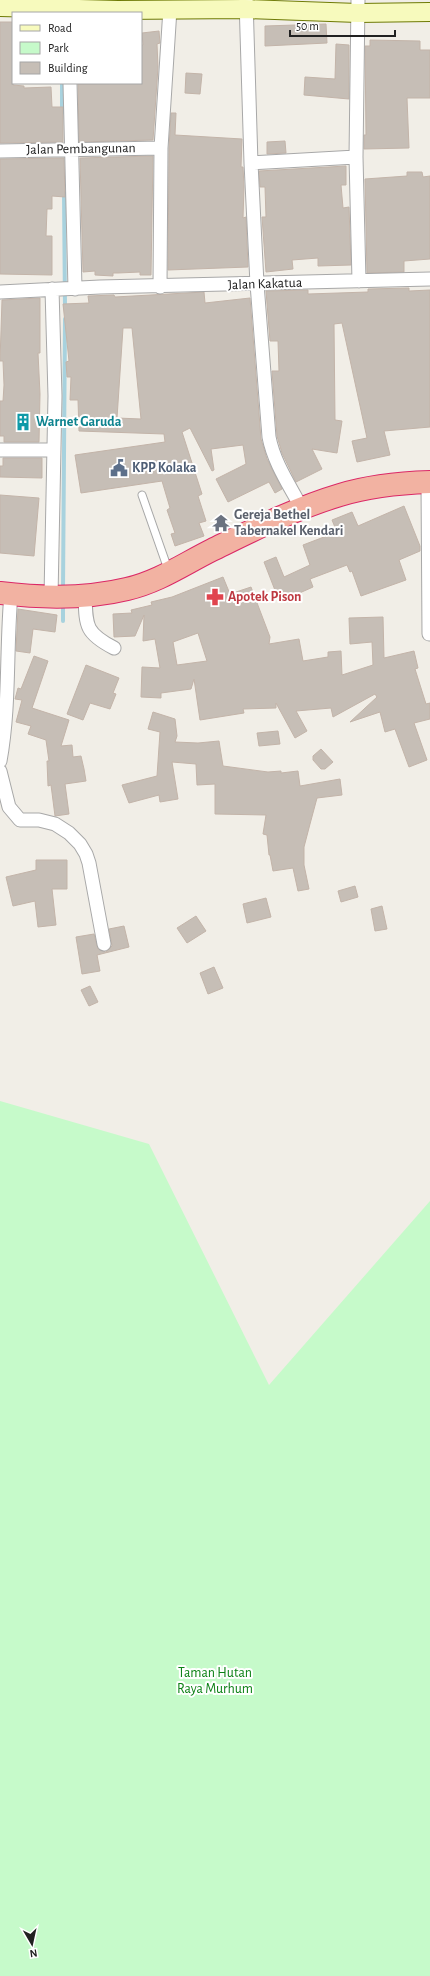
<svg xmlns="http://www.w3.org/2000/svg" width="430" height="1976" viewBox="0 0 430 1976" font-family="'Alegreya Sans',sans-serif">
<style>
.park{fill:#c6faca}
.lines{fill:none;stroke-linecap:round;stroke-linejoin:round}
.stream{stroke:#a8d2de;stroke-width:4}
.building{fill:#c6beb6;stroke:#c3b4a9;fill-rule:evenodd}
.service-casing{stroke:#a8a8a8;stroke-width:9}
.minor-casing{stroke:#a8a8a8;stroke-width:15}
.secondary-casing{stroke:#6e7a05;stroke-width:20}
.trunk-casing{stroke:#db2866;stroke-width:24}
.service{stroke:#fff;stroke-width:7}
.minor{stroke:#fff;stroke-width:13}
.secondary{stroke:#f7fabd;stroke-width:18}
.trunk{stroke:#f2b2a2;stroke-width:22}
.labels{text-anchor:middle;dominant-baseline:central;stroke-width:4;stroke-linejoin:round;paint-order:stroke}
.street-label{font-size:14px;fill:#212121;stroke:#fff}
.culture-label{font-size:14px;font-weight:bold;fill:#0d838f;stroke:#fff;text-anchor:start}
.service-label{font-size:14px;font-weight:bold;fill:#4e5e75;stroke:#fff;text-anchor:start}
.worship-label{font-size:14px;font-weight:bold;fill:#5b616d;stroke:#fff;text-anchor:start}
.health-label{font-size:14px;font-weight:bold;fill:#be3a42;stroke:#fff;text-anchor:start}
.park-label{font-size:14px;fill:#0c8115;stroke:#fff}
</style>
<rect width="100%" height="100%" fill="#f1eee7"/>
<path class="park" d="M0,1101L149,1144L269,1385L430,1201V1976H0Z"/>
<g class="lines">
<path class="stream" d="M62,83V113
M64,193L65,308
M63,590L65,319
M63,621V603"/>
</g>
<path class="building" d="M0,22H13V85L24,86V88L51,87L52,107H63V142L0,143Z
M326,24L327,43L265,46V26Z
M159,31L160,43L157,44L158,67L153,140L79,142L78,84L141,83V45H143L142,33Z
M370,40L420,41V50H430V98H407L409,148L364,149V135H366L365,46H370Z
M336,44L349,45V99L304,95L305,77L335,79Z
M186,73L202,74L200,94L185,93Z
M171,113H176L175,135L242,139L241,167H243L244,187L243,218L246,217L248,267L168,270L169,148Z
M285,141L286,153L267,154V142Z
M153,156L151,275H140V272L118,273H113V276L95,275V271L83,272L80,158Z
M64,158L65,197L52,196V209H47L46,236H52V275L0,274V159Z
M346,166V185H341L343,208L349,207L351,265L318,266V258L292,260L293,269L266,272L262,217H266L265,187H260L259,171Z
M407,172H422L423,177L430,176V259L404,261V272L367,273L365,179L407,176Z
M409,288V291L430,290V427L384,431L390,455L357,462L352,441L367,438L342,323L334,324L335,420L342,421L337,453L312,449L322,469L296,482L282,453L277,436L272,371H279L278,341H270L266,291L308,290V294L368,292V289Z
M204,292L205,303L250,298L261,439L267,459L282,489L275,493L269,482L228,502L216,479L246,464L243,445L211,449L214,470L212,471L190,428L182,432L202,494L198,496L206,521L199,523L204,536L175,546L171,534L175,533L167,510L170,508L162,481L81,493L75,455L165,442L164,434L79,431L78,400H70L71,377H67L66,362L69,361L63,304L89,303L88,296L114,295L115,297ZM123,328H132L141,419L117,418Z
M40,298V353H38L40,394L39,442H4V436H0V401H3L4,385L3,361H0L2,300Z
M3,458H42V478L0,477V466H3Z
M0,495L39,498L34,556L0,553Z
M404,506L420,546V551L399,560L406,580L361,596L352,571L350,572L347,565L310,579L313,587L295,595L294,592L278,598L264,562L276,557L284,577L310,565L303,545L337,532L332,520L352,512L358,526Z
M223,577L230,594L251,587L270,637L269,644L299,639L303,661L328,657V652L341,651L342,675L373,665L372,642L350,644L349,618L383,617L384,658L414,651L418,668L415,669L426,704L430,703V719L414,723L427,760L409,767L395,729L385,732L380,712L350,722L377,697L375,694L333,717L331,708L296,711L307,731L295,738L276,703V708L243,709L244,713L200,720L194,679L191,689L161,693V698L141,697L142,667L160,668L155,639L143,641L144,615L135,636L114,637L113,614L132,613L131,610L152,605L151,602L172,597ZM198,633L207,661L177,665L173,642Z
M18,609L57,615L55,632L33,629L30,653L16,651Z
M34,656L48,661L32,708L69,720L61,746L72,745L73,757L81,756L84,769L86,781L65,784L69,814L55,816L51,785L48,786L47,761H49L46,740L28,734L31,726L16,722L22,700L15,699L18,688L21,689Z
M86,665L119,678L113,693L116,694L110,709L90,703L83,720L67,714Z
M153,712L175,719L177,736L175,742L198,743L219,741L223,766L268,772L281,771V773L298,771L300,786L340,779L342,795L317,798L310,824L304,847V865L309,889L298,891L293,868L273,871L270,855H269L267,835L263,834L266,815L215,814V784L197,785L196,764L172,762L178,799L160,802L159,795L129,803L122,785L157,776L160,732L148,729Z
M278,731L280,744L259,746L257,733Z
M321,749L333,762L325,769H321L313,760V756Z
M36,860H67V889H52L56,925L38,927L35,901L13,906L6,877L36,870Z
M355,886L358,897L341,902L338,891Z
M266,898L271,917L247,923L243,904Z
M382,906L387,929L375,931L371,909Z
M196,916L206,931L187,943L177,928Z
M124,926L129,947L97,955L100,971L82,974L76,937L94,934L98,949L106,952L112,946L109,929Z
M214,967L223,988L208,994L200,973Z
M90,986L98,1002L89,1006L81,990Z"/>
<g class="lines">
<g class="service-casing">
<path id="service" d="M142,495L169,572"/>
</g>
<g class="minor-casing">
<path id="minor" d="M246,0L251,163L257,284L269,437C274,463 290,486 302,509
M358,0L356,157L359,281
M70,83L75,289
M0,151L161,148
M251,163L356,157
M160,287L161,148L170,9
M0,292L100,287L430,279
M0,450H54
M428,482L429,634
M85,595C86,626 85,633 114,648
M51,597L55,396L52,289
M0,761C10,706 6,650 11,594
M0,771L9,807L20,820H39L55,824L69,833L80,844L86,854L89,863L104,944"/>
</g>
<g class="secondary-casing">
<path id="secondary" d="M0,7L118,10L245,9L358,13L430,12"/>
</g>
<g class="trunk-casing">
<path id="trunk" d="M0,593C41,598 86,599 127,589C158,582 184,564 212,550C253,530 296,508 340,495C369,486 400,483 430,482"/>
</g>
<use href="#service" class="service"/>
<use href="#minor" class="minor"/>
<use href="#secondary" class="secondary"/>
<use href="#trunk" class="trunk"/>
</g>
<defs>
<g id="building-bare" transform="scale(1.38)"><path d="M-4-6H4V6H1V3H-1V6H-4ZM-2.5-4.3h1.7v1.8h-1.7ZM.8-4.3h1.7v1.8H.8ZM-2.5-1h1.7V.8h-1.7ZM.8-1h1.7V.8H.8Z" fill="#0f9aa8" stroke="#fff" stroke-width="2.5" paint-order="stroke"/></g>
<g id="civic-bare" transform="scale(1.38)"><path d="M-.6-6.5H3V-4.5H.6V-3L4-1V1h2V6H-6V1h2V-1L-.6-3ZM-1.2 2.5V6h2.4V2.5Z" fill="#5c6f8a" stroke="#fff" stroke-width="2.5" paint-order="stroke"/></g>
<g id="temple-bare" transform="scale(1.38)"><path d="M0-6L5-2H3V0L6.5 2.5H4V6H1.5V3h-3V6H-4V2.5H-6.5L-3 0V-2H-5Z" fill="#6b7280" stroke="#fff" stroke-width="2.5" paint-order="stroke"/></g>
<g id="pharmacy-bare" transform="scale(1.38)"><path d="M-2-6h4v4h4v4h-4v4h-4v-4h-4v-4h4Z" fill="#e0444e" stroke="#fff" stroke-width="2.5" paint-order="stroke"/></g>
</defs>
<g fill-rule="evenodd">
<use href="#building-bare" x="23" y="422"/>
<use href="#civic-bare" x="119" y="468"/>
<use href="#temple-bare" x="221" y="523"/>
<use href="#pharmacy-bare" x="215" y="597"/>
</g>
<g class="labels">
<g class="street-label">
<text transform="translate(81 149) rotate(-1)">Jalan Pembangunan</text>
<text transform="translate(265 284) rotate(-2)">Jalan Kakatua</text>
</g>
<g class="culture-label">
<text x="36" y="422">Warnet Garuda</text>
</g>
<g class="service-label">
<text x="132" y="468">KPP Kolaka</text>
</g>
<g class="worship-label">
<text x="234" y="515">Gereja Bethel<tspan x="234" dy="16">Tabernakel Kendari</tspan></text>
</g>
<g class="health-label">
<text x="228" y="597">Apotek Pison</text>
</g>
<g class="park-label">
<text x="215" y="1673">Taman Hutan<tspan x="215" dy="16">Raya Murhum</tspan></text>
</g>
</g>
<rect x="12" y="12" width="130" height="72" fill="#ffffff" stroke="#a6a6a6"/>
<rect x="20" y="25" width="20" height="6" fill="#f7fabd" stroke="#a6a6a6"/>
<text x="48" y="32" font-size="12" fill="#212121">Road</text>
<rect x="20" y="42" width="20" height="12" fill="#c6faca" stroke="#a6a6a6"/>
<text x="48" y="52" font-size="12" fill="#212121">Park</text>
<rect x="20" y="62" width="20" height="12" fill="#c6beb6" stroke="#a6a6a6"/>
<text x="48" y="72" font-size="12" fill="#212121">Building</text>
<g transform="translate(32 1944) rotate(171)" stroke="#ffffff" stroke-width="3" paint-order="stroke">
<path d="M0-3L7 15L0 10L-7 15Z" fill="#212121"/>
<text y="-6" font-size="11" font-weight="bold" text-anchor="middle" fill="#212121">N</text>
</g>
<path d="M290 30v6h105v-6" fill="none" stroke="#212121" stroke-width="2"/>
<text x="296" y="30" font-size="12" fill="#212121" stroke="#ffffff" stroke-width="3" paint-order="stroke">50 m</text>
</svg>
